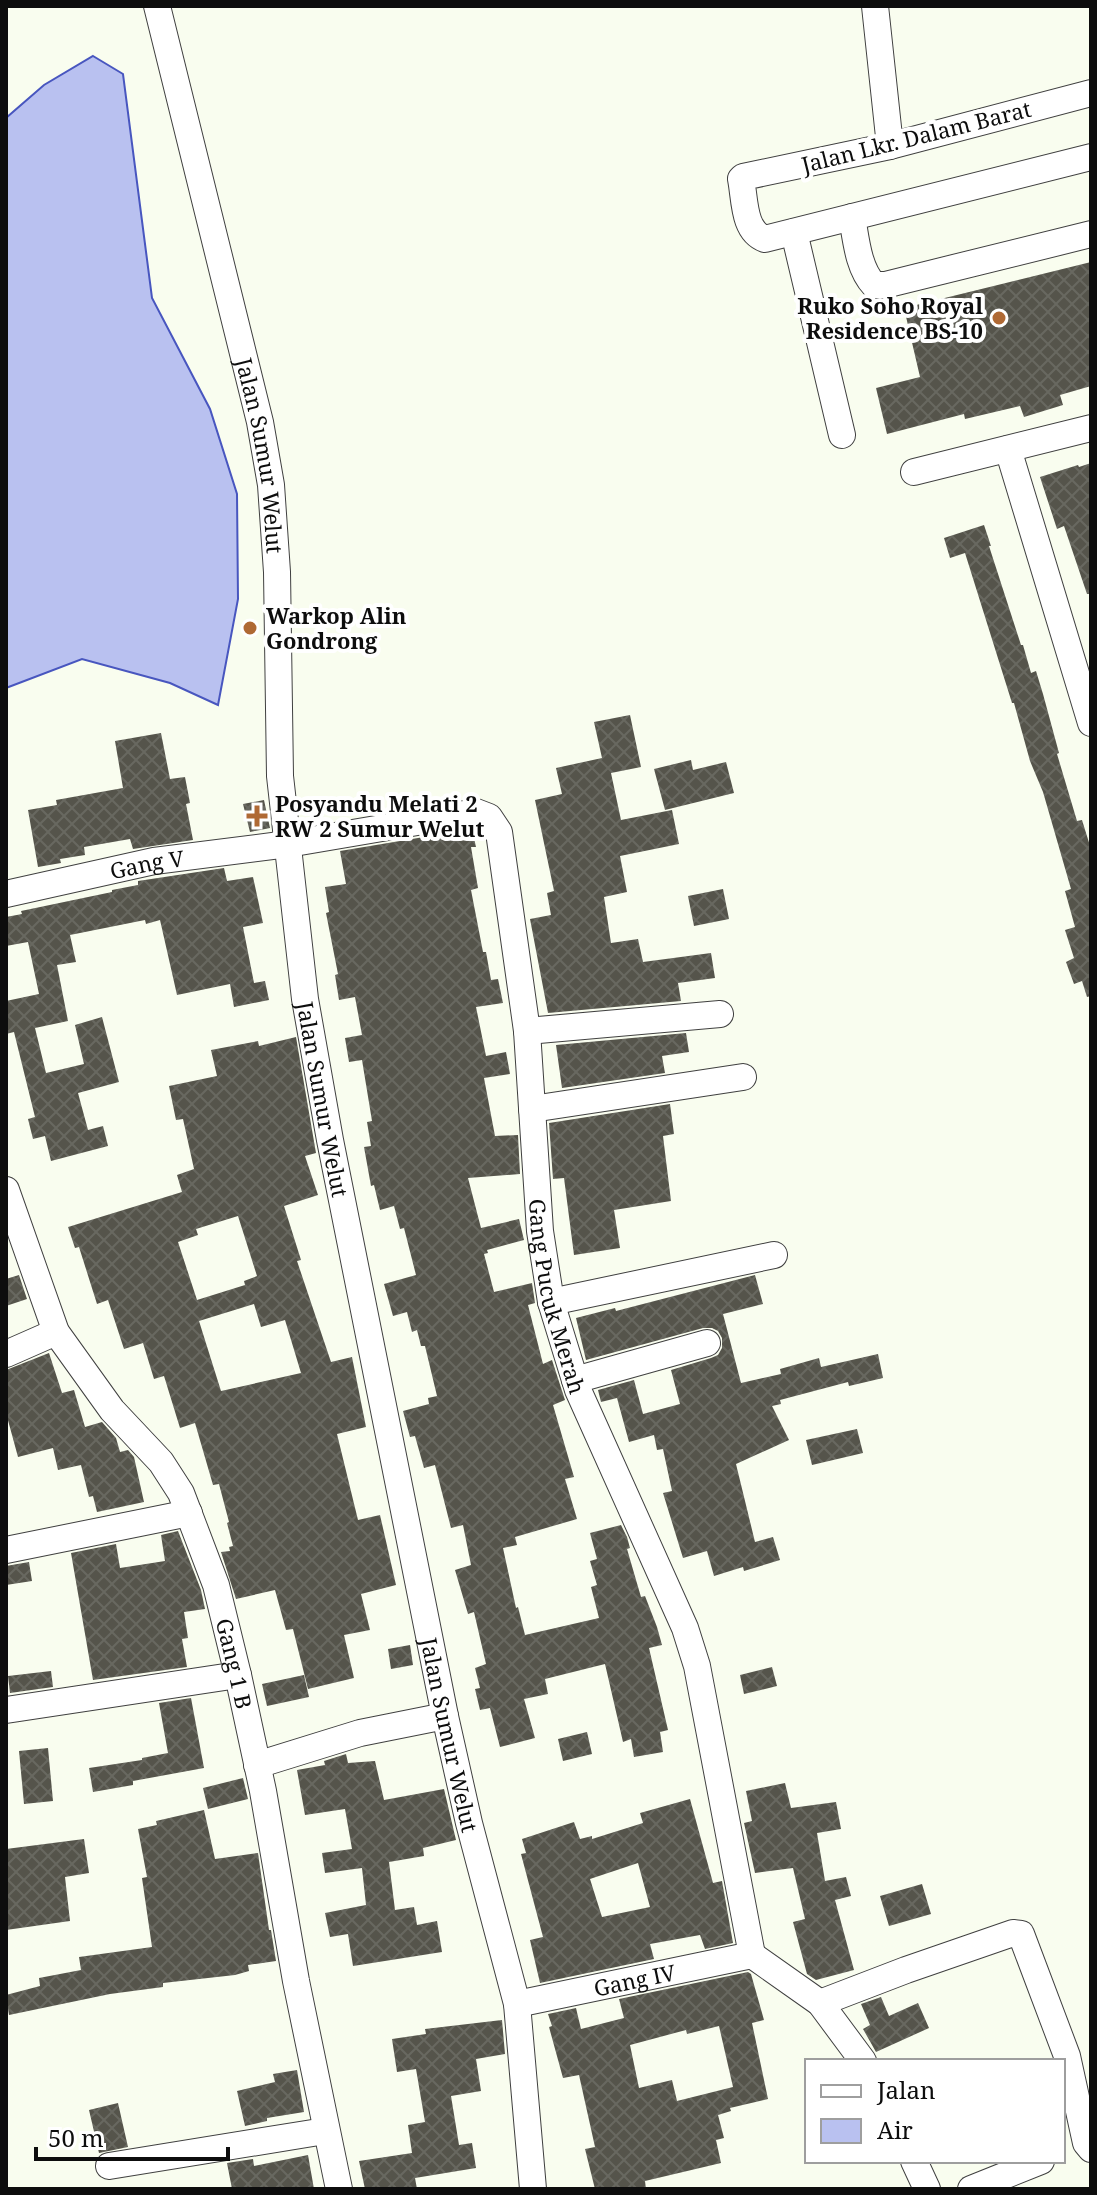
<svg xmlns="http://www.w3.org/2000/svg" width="1097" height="2195" viewBox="0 0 1097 2195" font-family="'Noto Serif',serif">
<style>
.water{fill:#b9c1f0;stroke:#4856bf;stroke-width:2}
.building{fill:url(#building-cross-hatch);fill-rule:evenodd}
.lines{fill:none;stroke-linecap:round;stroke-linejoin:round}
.minor-casing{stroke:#404040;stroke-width:28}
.minor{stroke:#fff;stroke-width:26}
.poi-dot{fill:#af6934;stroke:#fff;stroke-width:3}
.labels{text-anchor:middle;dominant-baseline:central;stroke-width:8;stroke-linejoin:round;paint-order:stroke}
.street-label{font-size:22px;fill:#0d0d0d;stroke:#fff}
.poi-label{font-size:22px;font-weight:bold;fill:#0d0d0d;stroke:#fff;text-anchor:start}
</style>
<defs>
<pattern id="building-cross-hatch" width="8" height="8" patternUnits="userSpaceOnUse" patternTransform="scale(2)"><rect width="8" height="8" fill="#55544b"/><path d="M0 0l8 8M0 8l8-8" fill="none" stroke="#686860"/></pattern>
</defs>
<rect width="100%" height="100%" fill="#f9fdef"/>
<path class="water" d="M93,56L123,74L152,298L210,409L237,494L238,599L218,705L170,683L82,659L6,688V118L44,85Z"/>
<path class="building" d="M1091,262V386L1060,395L1063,405L1024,417L1020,406L965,419L964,414L887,434L876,388L920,377L904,308Z
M1091,463V594H1087L1064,526L1057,529L1040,477L1078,465L1079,467Z
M984,525L991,546H989L1021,645H1023L1031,673L1036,671L1043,694L1059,753L1057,754L1077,821L1082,820L1091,849V996L1087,997L1082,981L1074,984L1066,962L1074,958L1065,930L1075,927L1065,891L1071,889L1043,792L1030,761L1014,703H1012L965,553L950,558L944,538Z
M630,715L641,767L611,773L621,820L672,810L679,844L620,856L627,892L604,897L611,943L638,939L643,962L711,953L715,978L678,983L681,1001L548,1013L530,919L551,915L547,893L554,891L535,800L562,794L556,768L602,758L594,722Z
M161,733L170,779L185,777L190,803L186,804L193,840L133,849L130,839L84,847L85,855L60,859L61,863L38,867L28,810L57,805L56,800L123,788L115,741Z
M691,760L693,770L726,762L734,793L665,810L654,769Z
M264,800L270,828L250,832L243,804Z
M472,829L476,847H471L478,888L471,890L483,952H486L491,980L498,979L503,1003L476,1007L486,1056L506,1052L510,1074L484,1078L495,1136L518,1135L520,1174L468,1178L481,1228L519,1219L524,1240L487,1250L488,1253L484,1254L494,1292L532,1283L535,1303L528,1305L543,1364L552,1360L565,1400L553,1405L574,1477L565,1479L577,1519L515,1537L517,1545L503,1548L516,1608L518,1607L525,1635L599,1618L591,1587L597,1585L590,1561L597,1559L590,1533L621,1525L627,1537L630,1548L627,1549L641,1597L645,1596L657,1627L662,1645L649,1648L668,1730L660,1732L663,1752L634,1757L631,1739L623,1742L605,1664L545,1679L548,1694L524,1699L535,1738L500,1747L490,1708L480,1710L475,1689L480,1688L475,1668L486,1664L474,1612L468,1614L455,1570L471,1565L463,1525L451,1528L435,1465L424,1468L415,1436L410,1437L403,1411L429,1404L428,1398L437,1396L425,1346H421L417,1330L412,1332L407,1312L393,1316L384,1284L416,1275L404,1228L400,1229L394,1206L380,1210L374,1185L371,1186L364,1147L371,1146L367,1122L372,1121L362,1060L349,1062L345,1038L362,1035L355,997L339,1000L335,975L338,974L326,913L329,912L325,887L346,884L340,851Z
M224,868L227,881L253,877L263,923L243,927L254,983L265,981L269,1000L234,1007L230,984L177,995L160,920L146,924L145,920L70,935L76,962L57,965L68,1021L35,1028L46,1073L84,1064L75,1025L102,1017L119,1082L78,1093L88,1130L103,1126L108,1146L51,1161L45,1136L33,1139L28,1119L35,1117L14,1032L6,1034V1001L39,994L28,942L6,946V917L22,914L21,911L112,892V890L138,885V881Z
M723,889L729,919L694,926L688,896Z
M686,1033L689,1052L662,1056L665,1073L562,1088L556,1045Z
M296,1037L316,1153L305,1156L318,1195L284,1206L301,1260L297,1261L331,1362L352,1357L366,1427L337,1434L358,1520L380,1515L396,1585L361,1594L370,1630L344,1635L354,1678L308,1689L293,1629L286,1630L275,1590L236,1599L221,1552L230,1551L229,1547L233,1546L227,1523L229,1522L219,1484L213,1485L195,1423L180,1428L164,1376L154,1379L143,1343L124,1349L108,1300L97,1304L79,1247L75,1248L68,1227L182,1192L177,1175L194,1169L183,1119L176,1120L169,1086L217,1076L211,1050L258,1041L259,1046ZM238,1216L257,1276L244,1281L245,1285L197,1300L178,1242L198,1235L196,1229ZM254,1304L261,1327L285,1320L301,1373L221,1391L199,1321Z
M670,1104L674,1134L663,1136L671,1201L614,1210L620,1248L574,1255L564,1178L553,1179L549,1123Z
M19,1275L27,1299L6,1306V1279Z
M755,1275L763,1304L723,1314L741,1383L781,1374L780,1369L819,1358L821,1367L878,1354L883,1378L849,1386L848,1382L780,1400L781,1404L772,1406L789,1440L736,1464L755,1542L773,1537L780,1560L744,1571L743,1567L714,1576L707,1551L683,1558L663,1493L672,1491L663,1449L657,1450L654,1435L629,1442L617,1398L601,1402L598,1390L634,1380L643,1414L680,1404L671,1370L711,1358L718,1355L722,1348V1338L718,1331L712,1328H703L586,1360L576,1318L615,1308L616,1311Z
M49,1353L62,1393L74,1390L85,1427L102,1422L116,1438L120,1452L128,1450L134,1457L144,1502L97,1512L93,1496L89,1497L81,1465L58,1470L53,1448L18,1457L6,1413V1370Z
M857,1429L863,1453L812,1465L806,1440Z
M178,1531L201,1590L205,1609L184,1612L188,1638L182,1639L187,1667L93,1680L71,1553L116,1544L120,1568L165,1561L161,1535Z
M29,1562L32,1581L6,1585V1566Z
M410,1645L413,1665L391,1669L388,1649Z
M772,1667L777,1686L744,1694L740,1675Z
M51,1671L53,1687L10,1693L8,1676Z
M304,1675L309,1697L267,1706L262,1684Z
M191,1698L204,1768L133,1781V1785L93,1792L89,1768L142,1760V1758L168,1753L159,1703Z
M587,1732L592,1754L563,1761L558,1739Z
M48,1748L53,1801L24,1804L19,1751Z
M346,1754L348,1763L375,1761L384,1800L444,1789L456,1840L423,1848L424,1856L389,1862L395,1910L414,1907L417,1925L437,1921L442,1952L353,1966L348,1934L330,1937L325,1913L366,1905L362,1868L325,1873L322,1853L352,1849L345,1809L305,1815L297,1770L325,1765L324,1761Z
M243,1778L248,1799L208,1809L203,1788Z
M785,1783L791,1808L836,1802L841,1829L817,1833L825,1881L846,1877L851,1896L835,1900L854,1970L816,1980L807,1974L793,1922L805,1919L793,1868L755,1873L744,1823L752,1821L746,1791Z
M690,1799L713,1883L722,1881L733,1943L705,1949L700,1935L650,1944L654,1959L540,1983L530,1940L543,1937L521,1854L526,1853L522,1839L574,1822L580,1839L592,1836V1839L643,1823L640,1813ZM638,1863L650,1907L602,1917L590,1879Z
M204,1810L215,1859L258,1853L269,1930H271L276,1961L248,1965L249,1971L235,1975L163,1983V1987L110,1994L9,2015L6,1995L40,1986L39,1978L81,1970L79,1957L152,1947L142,1878L147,1877L138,1829L157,1825L156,1821Z
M84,1839L89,1873L65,1877L70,1921L6,1930V1849Z
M922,1884L931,1914L889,1926L880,1896Z
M748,1972L751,1974L764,2020L752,2023L768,2099L730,2108L731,2111L718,2115L724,2138L716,2140L721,2163L645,2181L646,2189H595L585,2149L595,2147L579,2075L563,2078L549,2027L552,2026L548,2014L576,2008L581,2029L624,2018L619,1999ZM719,2026L733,2087L677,2101L672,2080L639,2088L630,2045L686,2030L687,2034Z
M881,1997L889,2016L918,2003L929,2028L876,2052L863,2029L870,2025L861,2004Z
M502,2020L505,2054L476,2059L481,2091L451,2096L459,2145L472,2143L476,2168L415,2178L417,2189H365L359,2161L412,2153L408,2125L425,2122L416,2069L397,2072L392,2039L426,2034L425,2029Z
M297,2070L304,2112L267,2118V2121L245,2126L237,2091L275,2082L273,2074Z
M118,2103L128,2147L99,2153L89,2110Z
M308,2155L314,2189H232L227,2163L253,2159L254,2166Z"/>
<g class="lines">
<g class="minor-casing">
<g id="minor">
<path id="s1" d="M157,6L260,422L271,485L277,572L280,776L305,999L330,1140L445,1716L469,1823L517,2004L533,2189"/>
<path d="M875,6L890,146"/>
<path d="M1091,93L890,146L743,177L741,179C745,199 743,231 765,239L1091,157"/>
<path d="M852,217C856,239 858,268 874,285H885L1091,234"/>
<path d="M794,232L842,435"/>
<path d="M1008,449L1091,723"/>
<path d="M914,472L1091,428"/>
<path id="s2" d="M6,894L154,861L288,844L476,812L489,817L499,832L527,1031L540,1231L551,1302L578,1390L685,1628L697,1666L752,1955"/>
<path d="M527,1031L720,1014"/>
<path d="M532,1109L743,1077"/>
<path id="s3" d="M6,1190L56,1332L112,1410L161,1462L181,1493L216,1585L238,1675L263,1791L296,1981L339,2189"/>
<path d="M551,1302L774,1255"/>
<path d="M6,1354L56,1332"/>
<path d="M575,1380L707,1343"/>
<path d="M6,1550L189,1513"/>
<path d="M6,1710L238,1675"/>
<path d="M257,1765L360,1733L445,1716"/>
<path d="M752,1955L820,2003L863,2061"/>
<path d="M820,2003L906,1970L1013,1933L1021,1934L1067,2056L1086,2143L1091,2149"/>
<path id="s4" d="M517,2004L752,1955"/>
<path d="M914,2161L927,2189"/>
<path d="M109,2166L325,2131"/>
<path d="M971,2189L1041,2161"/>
</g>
</g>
<use href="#minor" class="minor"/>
</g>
<g class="poi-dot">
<circle cx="999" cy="318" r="8"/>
<circle cx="250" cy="628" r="8"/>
<path d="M253 804h8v8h8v8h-8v8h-8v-8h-8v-8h8z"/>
</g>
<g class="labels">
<g class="street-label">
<text transform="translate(916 136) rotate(-14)">Jalan Lkr. Dalam Barat</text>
<text stroke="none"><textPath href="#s1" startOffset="462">Jalan Sumur Welut</textPath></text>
<text stroke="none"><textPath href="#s2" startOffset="144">Gang V</textPath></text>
<text stroke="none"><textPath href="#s1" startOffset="1110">Jalan Sumur Welut</textPath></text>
<text stroke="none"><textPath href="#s2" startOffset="978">Gang Pucuk Merah</textPath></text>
<text stroke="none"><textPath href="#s3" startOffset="534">Gang 1 B</textPath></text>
<text stroke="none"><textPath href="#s1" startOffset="1758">Jalan Sumur Welut</textPath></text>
<text stroke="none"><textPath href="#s4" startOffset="120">Gang IV</textPath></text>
</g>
<g class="poi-label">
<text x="983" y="305" text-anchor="end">Ruko Soho Royal<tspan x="983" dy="25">Residence BS-10</tspan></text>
<text x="266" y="615">Warkop Alin<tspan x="266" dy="25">Gondrong</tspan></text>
<text x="275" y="803">Posyandu Melati 2<tspan x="275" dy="25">RW 2 Sumur Welut</tspan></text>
</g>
</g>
<rect width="1097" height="2195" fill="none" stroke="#0d0d0d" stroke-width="16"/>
<rect x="805" y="2059" width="260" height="104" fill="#ffffff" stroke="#9e9e9e" stroke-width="2"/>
<rect x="821" y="2085" width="40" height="12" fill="#ffffff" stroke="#9e9e9e" stroke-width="2"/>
<text x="877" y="2099" font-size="24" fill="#0d0d0d">Jalan</text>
<rect x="821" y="2119" width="40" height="24" fill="#b9c1f0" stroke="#9e9e9e" stroke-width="2"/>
<text x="877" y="2139" font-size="24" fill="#0d0d0d">Air</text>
<path d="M36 2147v12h192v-12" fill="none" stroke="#0d0d0d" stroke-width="4"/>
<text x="48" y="2147" font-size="24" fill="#0d0d0d" stroke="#ffffff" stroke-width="6" paint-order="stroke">50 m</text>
</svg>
